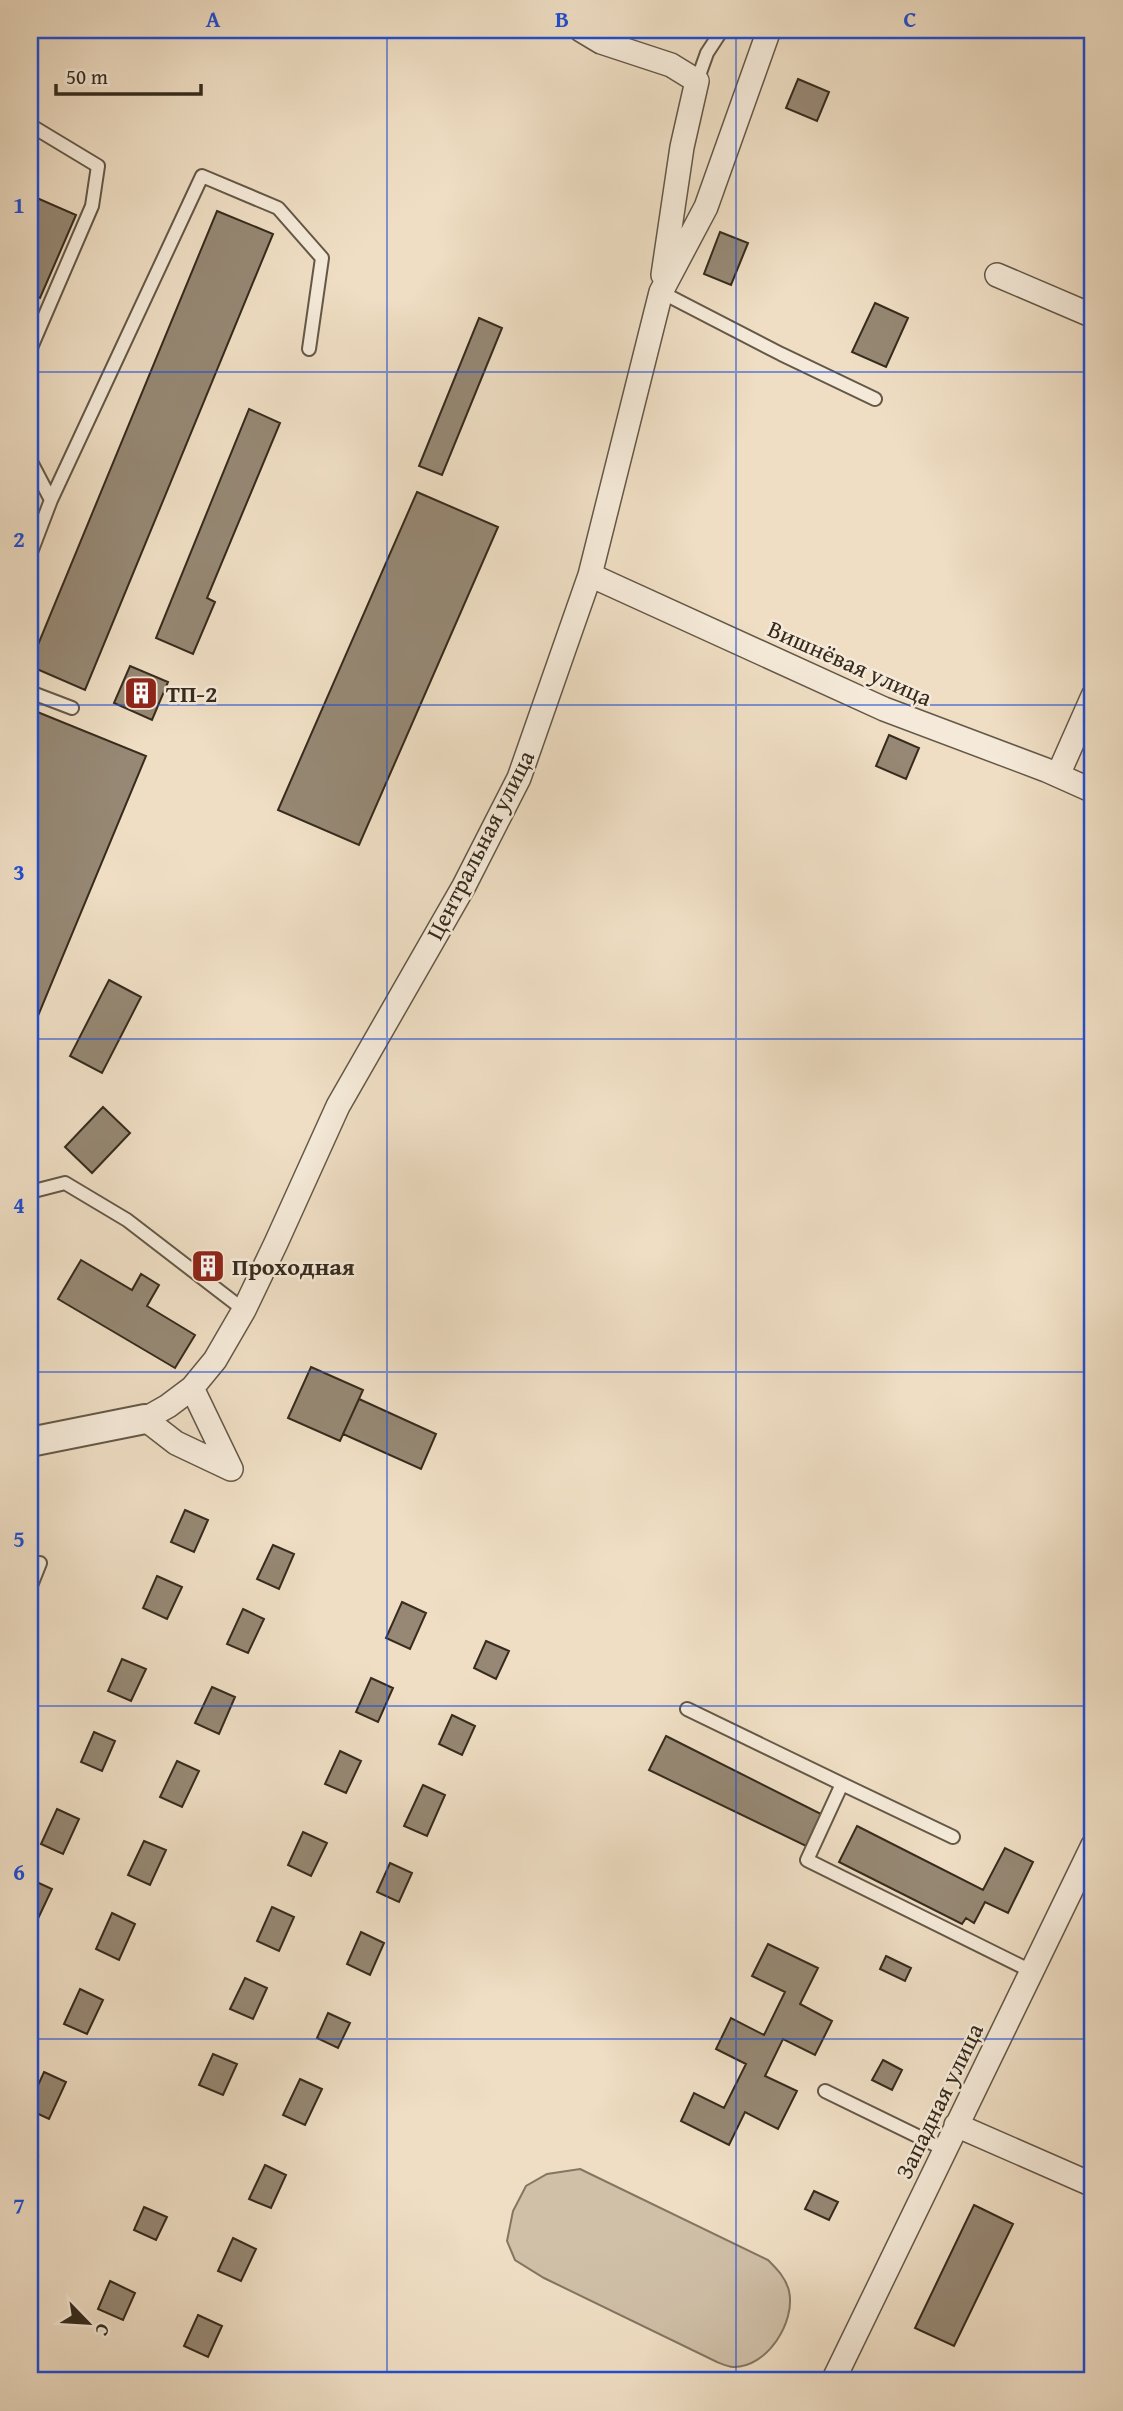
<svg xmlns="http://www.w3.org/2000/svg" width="1123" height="2411" viewBox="0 0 1123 2411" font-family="'Gentium Book Plus',serif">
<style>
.pitch{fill:#d0c0a8;stroke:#837662;stroke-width:2}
.building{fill:#968874;stroke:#362b1d;stroke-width:2}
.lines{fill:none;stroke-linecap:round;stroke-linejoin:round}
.service-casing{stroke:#645847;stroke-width:16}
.minor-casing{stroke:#645847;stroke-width:26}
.tertiary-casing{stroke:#645847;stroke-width:32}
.service{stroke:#f5ead9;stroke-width:12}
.minor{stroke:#f5ead9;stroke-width:23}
.tertiary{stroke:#f5ead9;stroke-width:28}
.grid{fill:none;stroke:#1d4ed8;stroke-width:2;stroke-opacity:0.55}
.labels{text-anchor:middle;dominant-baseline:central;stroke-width:5;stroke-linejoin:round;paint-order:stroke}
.street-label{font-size:24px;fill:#362b1d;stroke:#f5ead9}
.poi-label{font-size:24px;font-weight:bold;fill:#362b1d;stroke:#f5ead9;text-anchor:start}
.neatline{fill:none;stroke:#1d4ed8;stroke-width:2.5}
.grid-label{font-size:23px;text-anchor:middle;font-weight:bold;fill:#1d4ed8}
</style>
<rect width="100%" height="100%" fill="#efdec4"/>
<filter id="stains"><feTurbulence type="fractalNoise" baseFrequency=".00286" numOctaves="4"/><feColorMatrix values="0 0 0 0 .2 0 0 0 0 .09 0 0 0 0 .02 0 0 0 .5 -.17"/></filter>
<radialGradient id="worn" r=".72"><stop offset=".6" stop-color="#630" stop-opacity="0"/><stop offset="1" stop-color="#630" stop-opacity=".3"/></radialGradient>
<path class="pitch" d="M580,2169L768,2260C777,2269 786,2278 789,2291C796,2322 767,2368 733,2367C729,2367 722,2364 717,2362L544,2278L515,2260L507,2241L513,2211L526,2186L547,2174Z"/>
<path class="building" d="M798,79L829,92L817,121L786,108Z
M30,195L76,215L40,298L30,294Z
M217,211L273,234L85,690L30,666V664Z
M720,232L748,243L731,285L704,274Z
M875,303L908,318L886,367L852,352Z
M479,318L502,328L442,475L419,466Z
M249,409L280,423L207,598L215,602L193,654L156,638Z
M417,492L498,527L359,845L278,810Z
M130,666L168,682L152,720L114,703Z
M30,709L146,756L30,1035Z
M889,735L919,748L906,779L876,766Z
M109,980L141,997L102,1073L70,1056Z
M103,1107L130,1133L92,1173L65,1147Z
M204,1254L219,1262L211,1277L196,1269Z
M81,1260L132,1290L141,1274L159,1285L147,1306L195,1335L175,1368L58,1299Z
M311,1367L363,1390L340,1441L288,1418Z
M359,1399L436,1434L421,1469L343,1434Z
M185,1510L208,1520L194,1552L171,1542Z
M273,1545L294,1554L279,1589L257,1579Z
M157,1576L182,1587L167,1619L143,1608Z
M402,1602L426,1613L410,1649L386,1638Z
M243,1609L264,1619L248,1653L227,1644Z
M486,1641L509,1651L496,1679L474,1668Z
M122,1659L146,1669L131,1701L108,1691Z
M371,1678L393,1688L378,1722L356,1712Z
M212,1687L235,1697L219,1734L195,1723Z
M452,1715L475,1726L462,1755L439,1744Z
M94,1732L115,1741L102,1771L81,1762Z
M666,1736L821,1814L806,1846L649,1770Z
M340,1751L361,1761L346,1793L325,1784Z
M177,1761L199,1771L182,1807L160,1797Z
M423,1785L445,1795L427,1836L404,1826Z
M57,1809L79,1819L63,1854L41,1844Z
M857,1826L983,1890L1005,1848L1033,1862L1008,1913L985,1902L974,1923L966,1918L962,1924L839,1862Z
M303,1832L327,1843L311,1876L288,1865Z
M144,1841L166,1850L150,1885L128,1875Z
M390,1863L412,1873L399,1902L377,1892Z
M30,1879L52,1889L35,1925L30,1923Z
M272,1907L294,1917L279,1951L257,1941Z
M112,1913L135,1924L119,1960L96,1949Z
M361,1932L384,1943L370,1975L347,1964Z
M768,1944L818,1968L800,2004L832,2021L815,2055L783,2039L765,2076L797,2091L778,2129L745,2112L729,2145L681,2121L694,2093L724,2108L746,2064L716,2049L731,2018L764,2035L785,1992L752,1976Z
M886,1956L911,1968L905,1981L880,1969Z
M245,1978L267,1988L253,2019L230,2009Z
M80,1989L103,2000L87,2034L64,2024Z
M328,2013L350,2023L338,2048L317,2038Z
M213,2054L237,2064L223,2095L199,2085Z
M883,2060L902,2070L892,2090L872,2080Z
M44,2072L66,2082L49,2119L30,2110V2103Z
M300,2079L322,2089L305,2125L283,2115Z
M30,2153L38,2157L30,2175Z
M265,2165L286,2175L271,2208L249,2199Z
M814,2191L838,2202L829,2220L805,2209Z
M974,2205L1013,2224L954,2346L915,2328Z
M144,2207L167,2217L156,2240L134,2230Z
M233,2238L256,2249L241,2281L218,2271Z
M110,2281L135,2293L123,2320L98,2309Z
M198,2315L222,2326L208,2357L184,2346Z"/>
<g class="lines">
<g class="service-casing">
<path id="service" d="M697,81L707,53L722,30
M30,125L98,166L92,206L30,350
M661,292L781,354L875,399
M30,460L51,500
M30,555L51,500L202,176L278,208L322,258L309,349
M30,692L72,708
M30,1192L65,1183L127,1220L244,1310
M30,1588L40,1563
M687,1709L842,1784L807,1860L1031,1971
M842,1784L953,1837
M825,2091L944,2149"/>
</g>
<g class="minor-casing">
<path id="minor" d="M581,30L601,42L671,65L697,81L682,147L663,275
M997,275L1093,316
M590,575L884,709L1046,770L1093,791
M1058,775L1093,696
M192,1388L231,1469
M231,1469L176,1443L145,1419L168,1406L192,1388L215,1360L244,1310L276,1243L338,1106L464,886L519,778L590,575L661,292L706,207L769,30
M956,2125L1093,2185
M833,2381L1093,1845"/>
</g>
<g class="tertiary-casing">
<path id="tertiary" d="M30,1442L145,1419"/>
</g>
<use href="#service" class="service"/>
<use href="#minor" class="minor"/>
<use href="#tertiary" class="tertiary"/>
</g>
<path class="grid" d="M387,30V2381M736,30V2381M30,372H1093M30,705H1093M30,1039H1093M30,1372H1093M30,1706H1093M30,2039H1093"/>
<defs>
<g id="building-square" transform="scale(1.75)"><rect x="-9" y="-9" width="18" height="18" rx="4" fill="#8f2418" stroke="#f5ead9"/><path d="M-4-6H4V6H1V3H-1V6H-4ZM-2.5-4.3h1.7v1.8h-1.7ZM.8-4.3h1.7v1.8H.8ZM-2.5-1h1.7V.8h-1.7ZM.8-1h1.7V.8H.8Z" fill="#fff"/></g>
</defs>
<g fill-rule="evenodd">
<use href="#building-square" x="141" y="693"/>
<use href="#building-square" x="208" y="1266"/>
</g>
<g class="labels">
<g class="street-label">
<text transform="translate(850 663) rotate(24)">Вишнёвая улица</text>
<text transform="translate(480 845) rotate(-63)">Центральная улица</text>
<text transform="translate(939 2101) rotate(-64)">Западная улица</text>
</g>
<g class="poi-label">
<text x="166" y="693">ТП-2</text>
<text x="232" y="1266">Проходная</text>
</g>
</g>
<rect width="1123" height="2411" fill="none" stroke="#efdec4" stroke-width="77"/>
<g transform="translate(88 2323) rotate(115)" stroke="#f5ead9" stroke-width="5" paint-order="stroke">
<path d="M0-5L12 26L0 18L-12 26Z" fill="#362b1d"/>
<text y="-10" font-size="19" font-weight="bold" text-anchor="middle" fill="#362b1d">С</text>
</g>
<path d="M56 84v10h145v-10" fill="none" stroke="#362b1d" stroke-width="3.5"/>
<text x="66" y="84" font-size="21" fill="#362b1d" stroke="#f5ead9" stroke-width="5" paint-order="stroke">50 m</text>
<rect x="38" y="38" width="1046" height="2334" class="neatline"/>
<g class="grid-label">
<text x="213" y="27">A</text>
<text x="562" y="27">B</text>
<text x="910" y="27">C</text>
<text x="19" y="213">1</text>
<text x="19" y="547">2</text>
<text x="19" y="880">3</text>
<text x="19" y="1213">4</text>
<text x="19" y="1547">5</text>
<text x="19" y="1880">6</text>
<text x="19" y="2214">7</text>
</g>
<rect width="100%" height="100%" filter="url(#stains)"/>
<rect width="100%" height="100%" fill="url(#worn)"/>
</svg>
